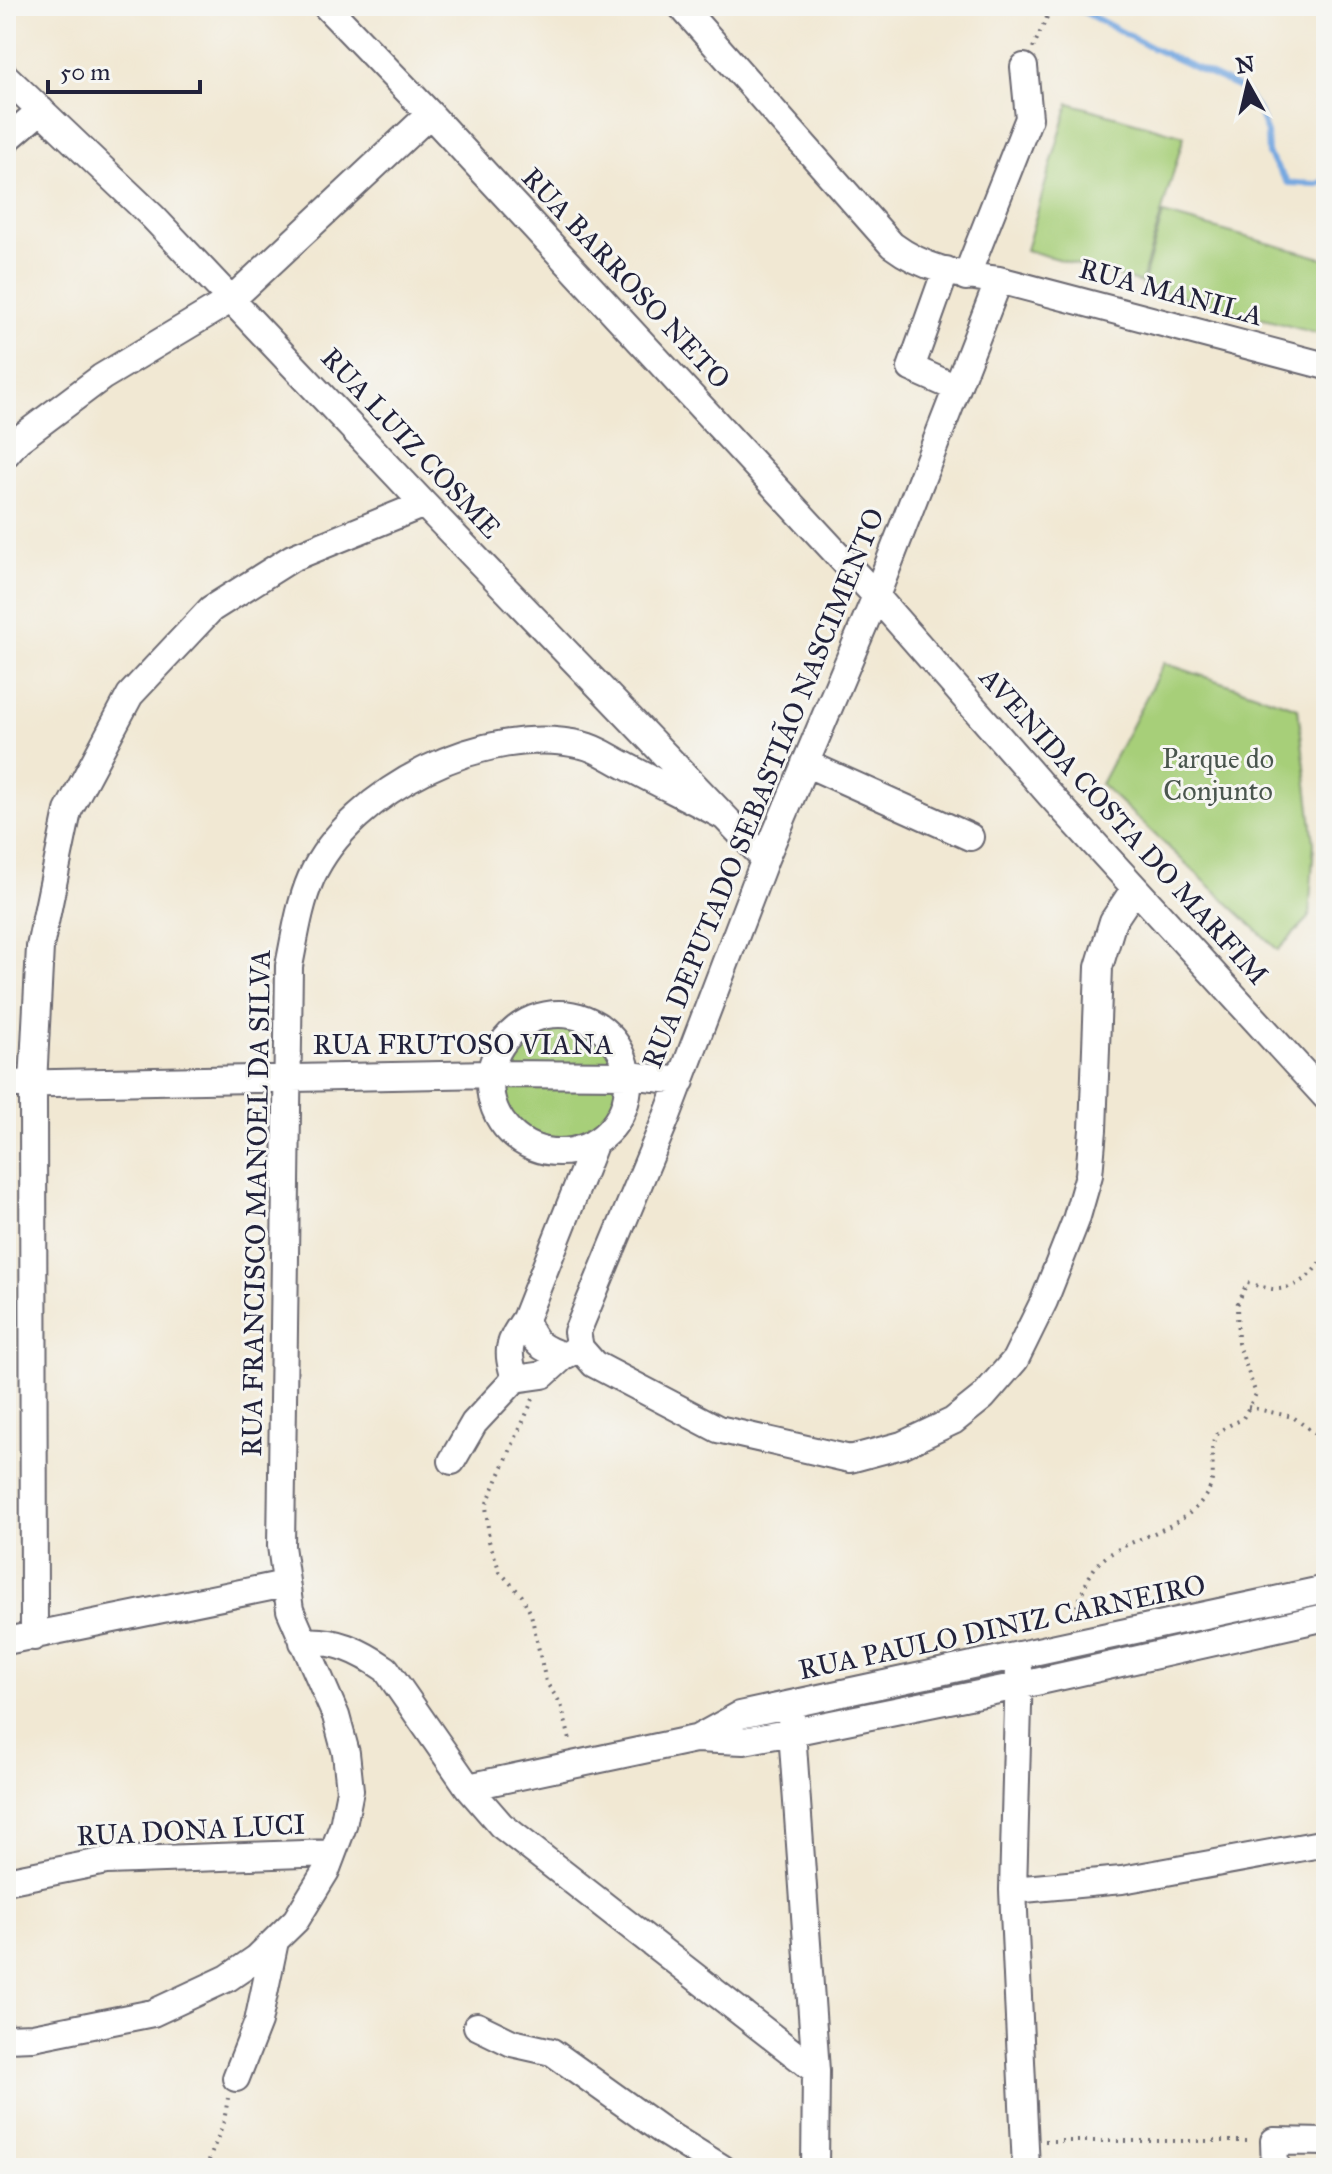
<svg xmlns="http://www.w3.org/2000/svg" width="1332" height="2174" viewBox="0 0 1332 2174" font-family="'IM FELL Great Primer',serif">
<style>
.green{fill:#a7cf79;stroke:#64785a;stroke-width:2}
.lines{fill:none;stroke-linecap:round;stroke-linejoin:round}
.stream{stroke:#75a7e0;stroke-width:6}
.minor-casing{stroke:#6a6770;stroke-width:30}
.path{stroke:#6a6770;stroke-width:4;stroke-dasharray:2 6;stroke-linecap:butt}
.minor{stroke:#fff;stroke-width:26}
.labels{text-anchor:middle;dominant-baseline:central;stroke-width:6;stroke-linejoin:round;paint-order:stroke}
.street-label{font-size:28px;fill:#22223b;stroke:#f6f6f2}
.park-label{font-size:28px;fill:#4a564e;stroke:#f6f6f2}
</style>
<rect width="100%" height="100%" fill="#f6f6f2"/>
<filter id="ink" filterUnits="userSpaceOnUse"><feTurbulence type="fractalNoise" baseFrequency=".0125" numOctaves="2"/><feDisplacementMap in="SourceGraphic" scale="16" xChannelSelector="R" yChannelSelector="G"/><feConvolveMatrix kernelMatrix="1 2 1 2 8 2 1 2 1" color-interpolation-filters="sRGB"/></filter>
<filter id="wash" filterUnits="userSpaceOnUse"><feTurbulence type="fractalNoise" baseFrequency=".006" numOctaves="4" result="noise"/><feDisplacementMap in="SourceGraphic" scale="32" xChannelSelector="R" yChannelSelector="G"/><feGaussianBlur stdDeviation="1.8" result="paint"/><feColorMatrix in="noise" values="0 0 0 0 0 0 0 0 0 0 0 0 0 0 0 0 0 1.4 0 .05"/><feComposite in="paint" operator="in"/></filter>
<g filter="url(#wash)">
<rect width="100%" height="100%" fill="#f1e8d3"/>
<path class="green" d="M1069,103L1184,136L1141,283L1026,250Z
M1163,214L1326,259V336L1142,286Z
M1164,663L1298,708L1314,843L1309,918L1278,950L1101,784Z
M490 1083a69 69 0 1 1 138 0a69 69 0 1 1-138 0Z"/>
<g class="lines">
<path class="stream" d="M559,6L565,12L575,6
M1073,6L1150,47L1242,89L1258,109L1267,133L1268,154L1288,183L1318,184L1326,180"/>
</g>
</g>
<g filter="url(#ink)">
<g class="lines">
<g class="minor-casing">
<path id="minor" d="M326,6L430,114L876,596L1050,795L1326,1097
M681,6L892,245C924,269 960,276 999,280L1326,366
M6,77L153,217L424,504L765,859
M6,140L41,110
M946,270L911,368L956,388
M966,277L1029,118L1024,67
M999,280L876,596L765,859L667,1116L577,1332L580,1348L594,1364L718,1429L850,1459L902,1445L953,1421L983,1397L1015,1360L1044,1301L1076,1220L1089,1175L1093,1130L1099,967L1113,921L1135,888
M6,454L18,440L102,377L232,299L430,114
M805,763L970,837
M490 1083a69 69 0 1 1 138 0a69 69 0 1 1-138 0Z
M6,1084L490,1074L629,1075L681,1081
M525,1319C532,1343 542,1349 564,1356L580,1348
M515,1379L543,1375L564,1356
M452,1461L474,1423L515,1379C506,1349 508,1344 525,1319L595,1142
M34,1637L33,1084L40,947L68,811L130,695L211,609L292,558L424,504
M6,1641L285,1584
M303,1642C335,1639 360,1651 386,1669L468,1787L501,1825L816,2071
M1019,1669L1013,1890L1026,2168
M791,1717L816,2071L815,2168
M698,1738L740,1715L1326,1589
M468,1787L695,1739L744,1741L792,1732L1018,1686L1326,1617
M6,1881L106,1861L332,1853
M1013,1890L1122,1880L1326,1843
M477,2026L512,2043L552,2052L664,2132L722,2168
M6,2038L33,2037L153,2013L228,1978L257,1958L296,1920L326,1871L343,1826L350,1790L346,1753L336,1716L290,1610L281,1546L289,966C295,937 299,906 311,878C351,789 488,722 582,745C597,748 612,759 626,766C658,783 691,799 723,816
M236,2078L258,2022L275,1941
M1275,2168L1274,2141L1326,2142"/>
</g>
<path class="path" d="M1033,48L1052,6
M533,1399L486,1505L489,1541L500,1572L522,1596L531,1614L546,1682L561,1704L571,1744
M1248,1407L1293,1417L1326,1442
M1074,1614C1080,1599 1087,1576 1098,1564C1125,1536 1181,1534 1206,1495C1226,1464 1190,1437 1242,1420L1256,1394L1238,1343L1237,1305L1247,1283C1256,1285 1265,1288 1273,1289C1297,1291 1320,1270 1326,1248
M1045,2141H1252
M206,2168L224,2121L228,2098"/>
<use href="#minor" class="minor"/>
</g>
</g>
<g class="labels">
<g class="street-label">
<text transform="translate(626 278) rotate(47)">RUA BARROSO NETO</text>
<text transform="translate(1171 292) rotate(15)">RUA MANILA</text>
<text transform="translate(411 443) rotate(47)">RUA LUIZ COSME</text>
<text transform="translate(763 788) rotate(-68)">RUA DEPUTADO SEBASTIÃO NASCIMENTO</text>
<text transform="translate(1124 826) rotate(48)">AVENIDA COSTA DO MARFIM</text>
<text x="463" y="1044">RUA FRUTOSO VIANA</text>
<text transform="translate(256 1203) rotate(-89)">RUA FRANCISCO MANOEL DA SILVA</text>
<text transform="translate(1002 1627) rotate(-12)">RUA PAULO DINIZ CARNEIRO</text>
<text transform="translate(191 1830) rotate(-3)">RUA DONA LUCI</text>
</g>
<g class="park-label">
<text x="1218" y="758">Parque do<tspan x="1218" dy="32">Conjunto</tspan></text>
</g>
</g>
<rect width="1332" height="2174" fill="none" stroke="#f6f6f2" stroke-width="32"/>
<g transform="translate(1248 84) rotate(352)" stroke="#f6f6f2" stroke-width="6" paint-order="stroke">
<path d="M0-6L14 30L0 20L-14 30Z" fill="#22223b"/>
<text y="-12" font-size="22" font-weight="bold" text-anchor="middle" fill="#22223b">N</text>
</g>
<path d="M48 80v12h152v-12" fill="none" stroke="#22223b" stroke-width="4"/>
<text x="60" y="80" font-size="24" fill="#22223b" stroke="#f6f6f2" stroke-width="6" paint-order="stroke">50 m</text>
</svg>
